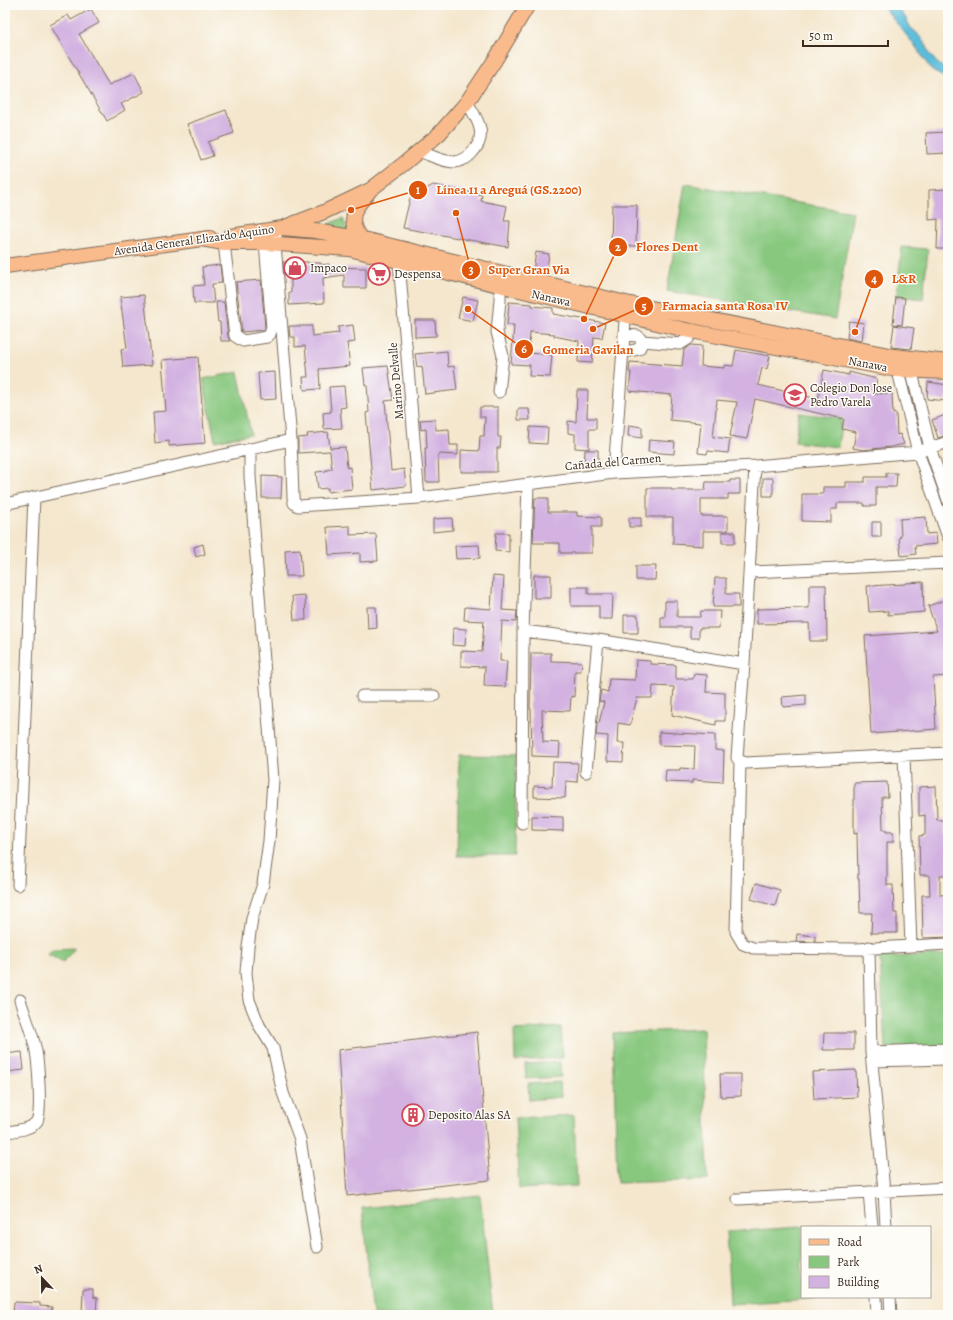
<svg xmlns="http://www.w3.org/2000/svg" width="953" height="1320" viewBox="0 0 953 1320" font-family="Alegreya,serif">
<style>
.green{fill:#87c77e;stroke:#61784e}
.water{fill:#5bbdda;stroke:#4b747c}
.building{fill:#d3b2e1}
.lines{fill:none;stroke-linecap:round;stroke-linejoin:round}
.minor-casing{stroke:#7c6c5c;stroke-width:13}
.major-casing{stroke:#7c6c5c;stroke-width:16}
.minor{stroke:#fff;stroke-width:11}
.major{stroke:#fabb8c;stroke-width:14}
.labels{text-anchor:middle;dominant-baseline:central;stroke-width:3;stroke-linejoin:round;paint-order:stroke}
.street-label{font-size:12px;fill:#3b2a1e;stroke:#fdfcf7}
.poi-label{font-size:12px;fill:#3b2a1e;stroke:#fdfcf7;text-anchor:start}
.leader{fill:none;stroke:#df570d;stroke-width:1.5}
.callout-dot{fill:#df570d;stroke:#fdfcf7;stroke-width:1.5}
.mark-label{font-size:12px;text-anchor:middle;font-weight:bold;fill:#fff}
.callout-label{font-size:13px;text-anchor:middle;font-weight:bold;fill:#df570d;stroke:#fdfcf7;stroke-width:3;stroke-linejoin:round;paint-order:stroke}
</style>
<rect width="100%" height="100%" fill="#fdfcf7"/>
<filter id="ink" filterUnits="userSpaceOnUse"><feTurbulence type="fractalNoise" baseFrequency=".025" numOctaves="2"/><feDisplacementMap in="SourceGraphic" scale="8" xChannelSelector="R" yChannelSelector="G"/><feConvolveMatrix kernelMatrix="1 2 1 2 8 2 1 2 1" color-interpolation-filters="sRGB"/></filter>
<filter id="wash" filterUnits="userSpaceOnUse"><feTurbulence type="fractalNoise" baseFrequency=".012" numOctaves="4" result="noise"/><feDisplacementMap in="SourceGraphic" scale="16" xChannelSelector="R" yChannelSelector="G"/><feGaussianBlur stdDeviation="0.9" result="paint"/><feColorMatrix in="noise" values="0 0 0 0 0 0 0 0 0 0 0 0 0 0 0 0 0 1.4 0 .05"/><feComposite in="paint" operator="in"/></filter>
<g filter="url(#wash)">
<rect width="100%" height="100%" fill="#f4e7ce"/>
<path class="green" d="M685,184L853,212L835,319L667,291Z
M343,218L347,231L325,226Z
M902,247L928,249L923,299L896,296Z
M238,372L251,434L215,441L203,379Z
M799,413L842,418L838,447L795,442Z
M459,755L516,756L515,856H457Z
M75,948L63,962L47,954L54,949Z
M948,955V1048H885L880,957Z
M561,1027L563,1058L515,1061L514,1030Z
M703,1029L708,1180L617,1183L613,1033Z
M560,1062L561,1077L526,1079L525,1064Z
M560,1082L561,1097L529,1100L528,1084Z
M574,1115L577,1186L519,1189L515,1118Z
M480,1195L493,1315H373L362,1208Z
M845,1224V1227H802V1297H841L730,1304L726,1232Z"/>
<path class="water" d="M882,5H896L905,17L911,28L918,34L926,44L930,54L936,62L948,71V79L932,71L916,47Z"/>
<g id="blocks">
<path class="building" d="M91,9L99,23L79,34L109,85L134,73L144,92L121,104L125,110L107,121L50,25L68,15L71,20Z
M226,110L234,133L208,142L213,156L201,160L187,124Z
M948,132V153L927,154L926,133Z
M433,185L482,195L481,201L507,206L504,221H510L508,247L403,228L410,198Z
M948,189V249H937L938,219L929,220V190Z
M612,205H637L636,246H611Z
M536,252L549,254L546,275L533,272Z
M283,262H308V263H321V265L329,264V267L366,268V288H344V275L323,278L324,303L289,305V292H291V274H284Z
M220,265L222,283L212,284L214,303H194L193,286L204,285L202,267Z
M261,280L265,327L264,330L242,332L236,282Z
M144,295L152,365L123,367L121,349L127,348L120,297Z
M463,297L478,300L473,321L458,318Z
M896,297L905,298L902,325L893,324Z
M216,302H224L228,337L230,341H221L220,322H218Z
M509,302L532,304V306L553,308V314L605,323L602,338L594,337L592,363L578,362L579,341L554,336L555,334L530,332L529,353L552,355L550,377L529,376L530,365L511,364L514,325H507Z
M415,320H435L436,336L415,337Z
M849,321L864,323L862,341L847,338Z
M353,325L355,342L347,343L350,366L319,369L320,389L304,390L303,377H308L305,346L295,347V337H290L289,326H312V336L339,333L338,327Z
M894,325L914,328L911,349L891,347Z
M691,345L702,346L701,366L724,368V365L733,366L736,350L770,356L767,369L762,368L758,385L818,399L824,370L849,375V372L877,379L874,394L892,393L893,414L896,413L897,435L900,434L904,444L891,447L863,450L853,448L856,432L842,429L844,419L755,399L747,439L730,436L737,402L717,400L713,437L730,439L728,453L708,451L707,454L698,453L701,423L670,420L672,395L629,391L631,372H629L630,362L682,366L684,350Z
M447,351L448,367L454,366L457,390L425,394L422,366L417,367L415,354Z
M198,357L205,443L169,446V441L155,443L153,412L166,411L162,360Z
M388,366L393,400L385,401L391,471L404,469L406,486L373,490L366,413L369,412L367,385H365L363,368Z
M275,372L276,399L260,400L258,373Z
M928,382L948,385L946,401L927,399Z
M344,386L346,407L340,408L342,428L324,429L323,413L331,412L329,387Z
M577,390H588L587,418H596V429H589V449L575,448V434L568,433V421L576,422Z
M480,407H498V437H501L500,448H497V472H461V450L479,451L480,436H484L485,417H480Z
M518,409H529L530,420H518Z
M948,414V435L938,438L932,420Z
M435,419L436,430L449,429L450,445H458V455L438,454L439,482H426L425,448H427L426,429L421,430L420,420Z
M629,425L642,427V438L628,436Z
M530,427L548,428L547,444L529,443Z
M328,432L330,448L345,447L347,468L350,467L352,489L328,492V488L318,489L316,472L326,471V470L332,469L330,451L298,453V438L308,437L307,434Z
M649,440L675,442L674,454L648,452Z
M585,450H598V466H584Z
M886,473H897L896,487H876V506H864V503H837V509H831V522L802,521V494H823V487H846V482H865V477H886Z
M262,476L282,477L281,498H262Z
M763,478H773V496H763Z
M730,480H740V494H728V499H701V516H728V531H703V546L673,544V517H647V488H671V490H705L706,482H730Z
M535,498H548V512H577V516L601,517V527H592V553H560V543H533Z
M926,517L927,534L936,533L937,544L915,546L916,554L901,556L899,537H901L900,519Z
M452,518L453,530L433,532V519Z
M629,518H641V527H629Z
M872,522H881V537H872Z
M350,526V535L376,534L378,561L360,562V553L329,555L327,527Z
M722,532H735V543H722Z
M496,533H509V552L495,551Z
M203,544L205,554L196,557L194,547Z
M479,545L480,558L456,559L455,546Z
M300,549L302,576H286L285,550Z
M636,566H656L655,580H636Z
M534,575H551V598H534Z
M493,576L504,577L502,610L517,611L516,622L502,621L500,661H507L505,687L484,686L485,667L461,666V651L482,652L484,621L464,620L465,607L491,609Z
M715,578H726V594H739V607H713Z
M923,582L924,612L888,615V611L869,612L867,586L906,584V583Z
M809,585H826L827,641H810L809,623L757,624V609L809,608Z
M571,587H588V594H613L612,619H599V606H571Z
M305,595L306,620H294L292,596Z
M948,599V676L933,677L936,729L871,734L865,636L937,631L928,606Z
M665,601H677V617H700L701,611H720L719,628H699V638H690V627H661V617H665Z
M367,607H376L377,628L368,629Z
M624,615H638V633H624Z
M453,628L466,629L465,646L452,645Z
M531,653H551V661L582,662L581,671H575L574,697L571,696L570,711L542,710L543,742L560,743L559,757L532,756L531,709H530Z
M636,660L650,661V664L676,665V679H693L694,674L707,675L706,692L725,693V721H716V725L672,715L674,687L653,686L652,698H637L630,725L618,723L617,743H624L623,762L607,761L608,736L596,735L597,723H599L604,702L599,701L601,690L608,692L609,679L635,680Z
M806,695V705L783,707L782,697Z
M659,732L715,735V750L724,751L723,782L692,780V783L665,782L666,770H680V768L694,769L695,746L659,745Z
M553,762L578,763L577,782L566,781L565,798L534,797V786L552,787Z
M887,782L888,797H882L883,830H886V832H893V842H887V885H893L894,913H897V933H871L872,913H860L859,879H858L857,833L854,834V783Z
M936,786L937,820H945V835H948V875H940V895L948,894V937L923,938L922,895H930L929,875H920L919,836L925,835V815L919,816V787Z
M532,816L563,817V831L532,830Z
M756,883L780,890L775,906L751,899Z
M797,934L815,936V942L796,941Z
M477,1032L490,1180L347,1196L338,1050Z
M824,1033H854V1050H823Z
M22,1052L24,1070L5,1072V1054Z
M856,1070L857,1097L814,1099L812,1072Z
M720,1074H741V1096L721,1097Z
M83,1289H93V1297L97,1298L96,1315H82Z
M14,1302L40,1303V1306L52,1307L51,1315H13Z"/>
</g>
</g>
<g filter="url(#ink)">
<use href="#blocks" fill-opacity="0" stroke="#7c6c5c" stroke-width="1"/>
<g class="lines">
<g class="minor-casing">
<path id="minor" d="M419,151C430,155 442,162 455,162C462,161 466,159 471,154C489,136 478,120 467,102
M276,236L275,244L291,440L293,497L294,503L298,506L419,498L614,473L755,466L918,452L948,442
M224,243L235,336L243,341L267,337L270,334L272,328L265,243
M399,262L419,498
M642,341L680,344L688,339L694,330
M623,351H630L639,349L641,345L642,341L638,336L624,335
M896,363L918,452L948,537
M910,364L930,448L948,500
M499,392L503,356L497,332L500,300V286
M250,449V476L273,780L269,841L263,884L252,918L248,947L246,973L249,1000L259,1025L273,1048L283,1093L300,1139L317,1247
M755,466L744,664L737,758L740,761L736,932L743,944L753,948L856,949L948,944
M614,473L626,307
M5,504L291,440
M750,572L948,563
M523,631L598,640L744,664
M362,696H434
M904,755L911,946
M740,761L746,763L948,753
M586,772L598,640
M522,823L523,631L528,485
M18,885L34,497
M869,947L871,1052L884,1191L886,1227
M871,1052L948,1049
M872,1061L948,1059
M5,1132C14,1131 31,1130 37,1121C42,1111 38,1063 36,1051C33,1034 25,1016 20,1000
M869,1192L872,1227
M738,1199L948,1188
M876,1297L877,1315
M890,1297L891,1315"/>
</g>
<g class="major-casing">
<path id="major" d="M282,228L316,231L363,239L626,303L894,356L948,362
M230,236L282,228L324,212L370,190L406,162L439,134L467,102L495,60L528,5
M201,239L224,243H265L349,249L686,330L897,370L948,372
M365,244C362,239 358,235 356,231C348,215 358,204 368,193
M5,266L210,238"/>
</g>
<use href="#minor" class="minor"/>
<use href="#major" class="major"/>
</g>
</g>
<defs>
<g id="shop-ring" transform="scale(1.15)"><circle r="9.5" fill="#fdfcf7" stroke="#d1495b" stroke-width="1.5"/><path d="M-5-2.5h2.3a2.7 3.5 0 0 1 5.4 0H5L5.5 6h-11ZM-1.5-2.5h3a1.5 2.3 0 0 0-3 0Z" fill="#d1495b"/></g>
<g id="supermarket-ring" transform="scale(1.15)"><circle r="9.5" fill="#fdfcf7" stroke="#d1495b" stroke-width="1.5"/><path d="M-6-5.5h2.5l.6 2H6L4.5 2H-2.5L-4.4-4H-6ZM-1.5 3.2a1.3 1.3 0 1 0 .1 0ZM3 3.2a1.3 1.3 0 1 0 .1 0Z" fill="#d1495b"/></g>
<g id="school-ring" transform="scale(1.15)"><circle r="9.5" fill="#fdfcf7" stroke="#d1495b" stroke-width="1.5"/><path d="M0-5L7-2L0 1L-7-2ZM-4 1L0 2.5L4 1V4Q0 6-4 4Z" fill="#d1495b"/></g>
<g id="building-ring" transform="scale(1.15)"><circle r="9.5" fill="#fdfcf7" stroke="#d1495b" stroke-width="1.5"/><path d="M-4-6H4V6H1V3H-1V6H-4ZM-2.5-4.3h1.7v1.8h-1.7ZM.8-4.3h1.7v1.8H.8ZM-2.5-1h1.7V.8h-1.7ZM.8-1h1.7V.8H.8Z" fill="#d1495b"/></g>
</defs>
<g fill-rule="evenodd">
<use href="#shop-ring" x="295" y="268"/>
<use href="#supermarket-ring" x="379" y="274"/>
<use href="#school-ring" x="795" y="395"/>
<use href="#building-ring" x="413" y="1115"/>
</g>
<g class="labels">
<g class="street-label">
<text transform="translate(194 240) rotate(-8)">Avenida General Elizardo Aquino</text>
<text transform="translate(551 298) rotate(13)">Nanawa</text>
<text transform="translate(868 364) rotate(11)">Nanawa</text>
<text transform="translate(396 381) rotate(-95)">Marino Delvalle</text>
<text transform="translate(613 462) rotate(-5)">Cañada del Carmen</text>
</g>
<g class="poi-label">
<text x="310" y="268">Impaco</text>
<text x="394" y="274">Despensa</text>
<text x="810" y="388">Colegio Don Jose<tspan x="810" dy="14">Pedro Varela</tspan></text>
<text x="428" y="1115">Deposito Alas SA</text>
</g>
</g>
<path class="leader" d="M351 210L418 190M584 319L618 247M456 213L471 270M855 332L874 279M593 329L644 306M468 309L524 349"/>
<g class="callout-dot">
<circle cx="351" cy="210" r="4"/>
<circle cx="584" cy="319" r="4"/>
<circle cx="456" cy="213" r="4"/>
<circle cx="855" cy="332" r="4"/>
<circle cx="593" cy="329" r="4"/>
<circle cx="468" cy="309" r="4"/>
<circle cx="418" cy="190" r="10"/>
<circle cx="618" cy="247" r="10"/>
<circle cx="471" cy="270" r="10"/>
<circle cx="874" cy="279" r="10"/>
<circle cx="644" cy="306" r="10"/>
<circle cx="524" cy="349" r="10"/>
</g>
<g class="mark-label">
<text x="418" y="194">1</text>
<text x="618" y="251">2</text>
<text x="471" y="274">3</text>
<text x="874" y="283">4</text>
<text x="644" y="310">5</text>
<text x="524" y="353">6</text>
</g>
<g class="callout-label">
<text x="509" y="194">Línea 11 a Areguá (GS.2200)</text>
<text x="667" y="251">Flores Dent</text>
<text x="529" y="274">Super Gran Via</text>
<text x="904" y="283">L&amp;R</text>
<text x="725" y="310">Farmacia santa Rosa IV</text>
<text x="588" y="354">Gomeria Gavilan</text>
</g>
<rect width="953" height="1320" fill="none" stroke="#fdfcf7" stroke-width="20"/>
<rect x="801" y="1226" width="130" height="72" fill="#fdfcf7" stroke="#afa8a0"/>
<rect x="809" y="1239" width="20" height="6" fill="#fabb8c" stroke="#afa8a0"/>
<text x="837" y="1246" font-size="12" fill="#3b2a1e">Road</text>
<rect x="809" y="1256" width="20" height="12" fill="#87c77e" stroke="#afa8a0"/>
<text x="837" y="1266" font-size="12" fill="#3b2a1e">Park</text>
<rect x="809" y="1276" width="20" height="12" fill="#d3b2e1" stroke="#afa8a0"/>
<text x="837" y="1286" font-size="12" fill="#3b2a1e">Building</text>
<g transform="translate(42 1278) rotate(338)" stroke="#fdfcf7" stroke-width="3" paint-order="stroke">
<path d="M0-3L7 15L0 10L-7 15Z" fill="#3b2a1e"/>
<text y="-6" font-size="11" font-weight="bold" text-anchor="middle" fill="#3b2a1e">N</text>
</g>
<path d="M803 40v6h85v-6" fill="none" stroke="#3b2a1e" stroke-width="2"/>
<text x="809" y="40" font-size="12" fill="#3b2a1e" stroke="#fdfcf7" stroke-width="3" paint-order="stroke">50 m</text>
</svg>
